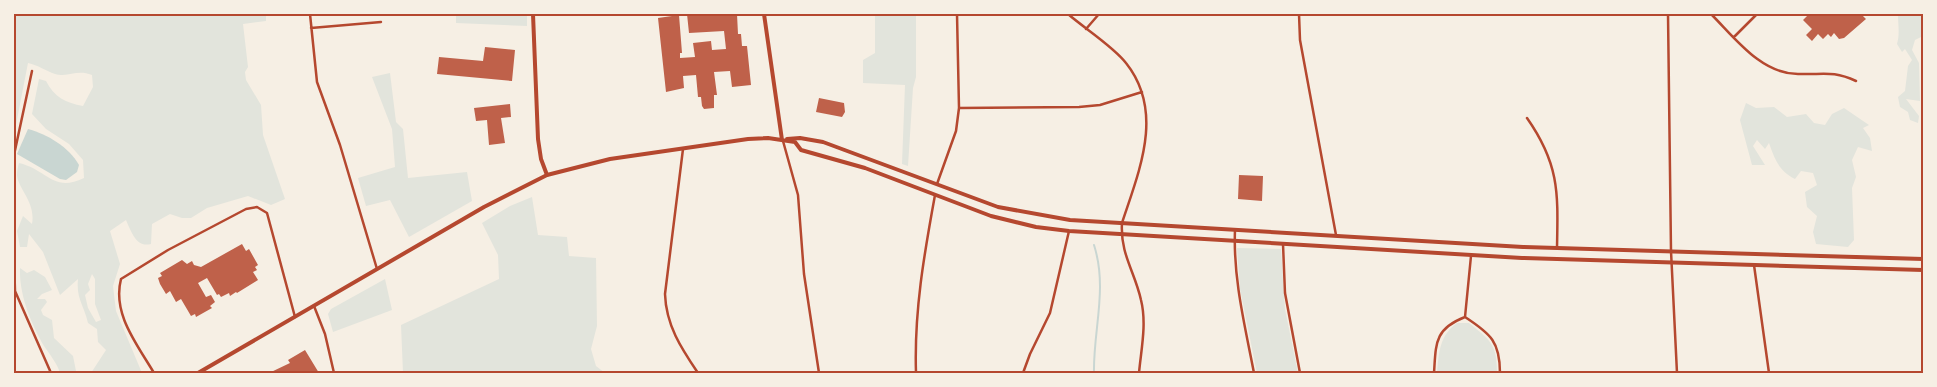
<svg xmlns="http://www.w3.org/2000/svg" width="1937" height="387" viewBox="0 0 1937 387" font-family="Lora,serif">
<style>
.green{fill:#e2e4dc;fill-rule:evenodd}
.water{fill:#c9d6d2}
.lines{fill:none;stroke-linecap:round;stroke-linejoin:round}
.stream{stroke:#c9d6d2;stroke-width:2}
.building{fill:#bf614a}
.minor{stroke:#b5482f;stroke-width:2.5}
.tertiary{stroke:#b5482f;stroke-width:4}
.secondary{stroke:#b5482f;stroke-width:4}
.neatline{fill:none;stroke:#b5482f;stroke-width:2}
</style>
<rect width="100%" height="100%" fill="#f6efe4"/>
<path class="green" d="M14,14H266V21L243,24L248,67L245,72L246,80L261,105L263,135L285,199L271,205L248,196L207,208L191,218H182L170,214L152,224L151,244C136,248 131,231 126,220L110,231L120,264L113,286L116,311L142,373H91L106,350L98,342L97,329L88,323C84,305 76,299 78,279L60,295L43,252L29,234L27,247H20L17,231L23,216L32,224C36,202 18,189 17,175C17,171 18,166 19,163C48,170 53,193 84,178L83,160L69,144L46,129L32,114L39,79L46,81C54,97 66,103 83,106L93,87L92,75C76,69 69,78 55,74C46,71 38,65 28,63L14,135ZM92,274L95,279V304L101,320L96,322L88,308L85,295L90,290L88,284Z
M456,14H527V26L456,23Z
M875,14H916V77L913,88L908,166L902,164L905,85L863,83V60L875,53Z
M1898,14H1923V36L1915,40L1912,50L1919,63L1920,101L1906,99L1919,116L1918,123L1910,120L1908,112L1900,107L1898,97L1905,91L1908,66L1912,60L1905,49L1902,52L1897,44C1900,34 1898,25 1898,14Z
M390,73L396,122L403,129L408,178L467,172L472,201L409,237L390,200L366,206L358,178L395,167L392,129L372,77Z
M1746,103L1756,108L1774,107L1787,117L1806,114L1814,123L1825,125L1832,114L1844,108L1869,125L1863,128L1870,138L1872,151L1858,147L1852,160L1856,177L1852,188L1854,240L1848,247L1816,244L1813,232L1817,216L1807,207L1805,192L1817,185L1813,173L1801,171L1795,179C1779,171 1775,160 1769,143L1765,149L1757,140L1753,146L1765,165H1752L1740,120Z
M532,197L538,235L567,237L569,256L596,258L597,326L591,349L596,366L605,373H403L401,325L499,279L498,255L482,223L510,206Z
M1237,248L1281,249L1285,309L1298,373H1257L1240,289Z
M20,268L27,273L34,270L45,277L52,290L42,294L37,299H45L47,302L41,310L43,315L52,320L54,338L73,356L76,371L74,373H60C57,363 50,355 44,346C31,323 19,295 20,268Z
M385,279L392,310L333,332L328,314L331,309Z
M1457,323H1469C1491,341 1497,344 1497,373H1437C1439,353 1439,336 1457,323Z"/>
<path class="water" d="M28,129C47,134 69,147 79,165L77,172L66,180L60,179L17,154Z"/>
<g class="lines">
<path class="stream" d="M1094,373C1093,330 1108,289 1094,245"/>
</g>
<path class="building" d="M687,14H737L738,34H741L742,46H747L751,85L732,87L730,71L714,72L717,95H714V108L704,109L702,106L701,97H698L696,75L683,76L684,88L666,92L658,18L679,15L682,53H680V58L695,57L693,43L711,41L712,50L726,49L724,31L689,33Z
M1809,14H1861L1866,19L1844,38L1839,39L1834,33L1831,37L1828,34L1823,39L1818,34L1812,41L1806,35L1812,29L1803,20Z
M485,47L515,50L512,81L437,74L439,57L483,61Z
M819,98L844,103L845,112L842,117L816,112Z
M510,104L511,117L501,118L505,143L489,145L487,120L476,121L474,108Z
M1239,175L1263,176L1262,201L1238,199Z
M242,244L246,251L249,249L258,265L255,267L257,270L253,272L258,280L237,293L236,292L230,296L229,293L221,297L219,294L217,295L207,278L198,283L206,297L211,295L215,302L210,306L212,308L196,317L195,314L191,316L181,299L176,302L170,291L166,294L160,284L158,278L162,276L160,273L182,260L187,264L192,261L194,265L201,267Z
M305,350L319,373H269L290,363L288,360Z"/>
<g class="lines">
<path class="minor" d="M310,14L317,82L340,145L377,269
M1068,14C1084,28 1114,47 1126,63C1165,112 1139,171 1122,223C1120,254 1135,272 1141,300C1147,324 1141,350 1139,373
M1299,14L1300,40L1336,235
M1668,14L1671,251L1677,373
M1711,14C1735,38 1761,74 1798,74C1823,75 1832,70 1856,81
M311,28L381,22
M1086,29L1099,14
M1734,37L1757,14
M959,108L1079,107L1100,105L1142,92
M1527,118C1560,165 1558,194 1557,248
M783,141L798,195L804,274L819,373
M683,149L665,294C666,325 681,348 698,373
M14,155L32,71
M937,184L956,131L959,108L957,14
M1235,230C1233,279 1245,326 1254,373
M1283,244L1285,293L1300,373
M14,258L15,291L51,373
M1754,265L1769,373
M314,306L325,334L334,373
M1465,317C1491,334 1500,342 1500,373
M1465,317L1471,256
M154,373C137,344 112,314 121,279L168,250L246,209L257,207L267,213L295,317
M916,373C914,312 924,255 935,195
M1023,373L1030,354L1050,313L1069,231
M1434,373C1436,344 1434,329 1465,317"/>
<path class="tertiary" d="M533,14L538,139L541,159L547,175"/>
<path class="secondary" d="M764,14L782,140
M787,139L800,138L823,142L998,207L1070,220L1523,247L1923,259
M198,373L484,207L547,175L610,159L748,139L768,138L795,142L801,150L865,168L991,216L1036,227L1069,231L1522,258L1923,270"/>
</g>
<rect width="1937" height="387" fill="none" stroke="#f6efe4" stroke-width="30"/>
<rect x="15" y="15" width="1907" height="357" class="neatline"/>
</svg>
